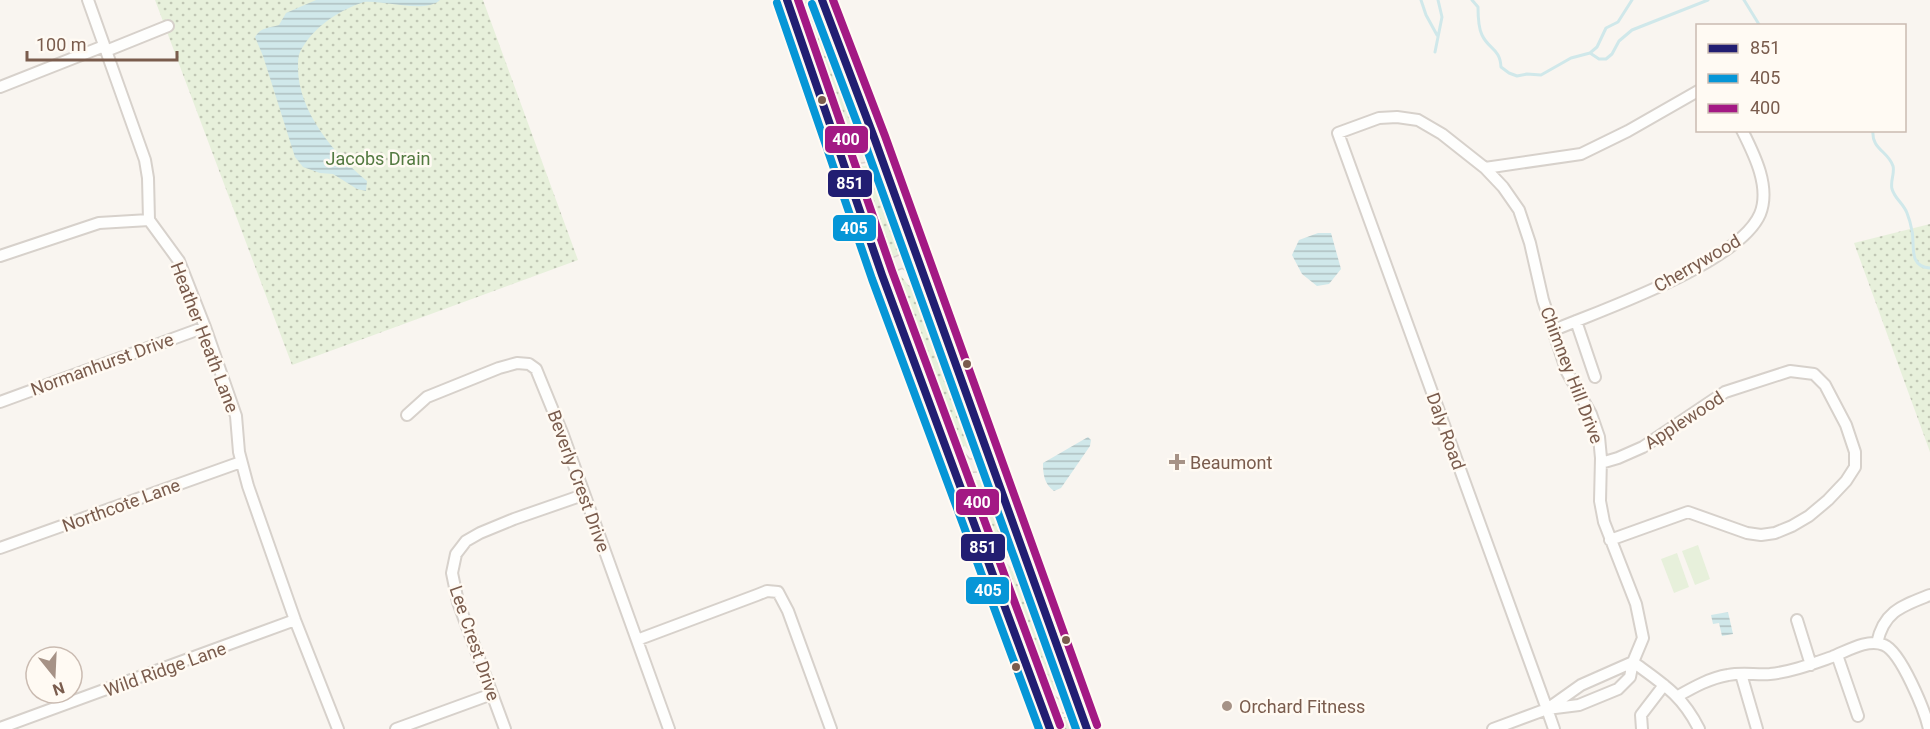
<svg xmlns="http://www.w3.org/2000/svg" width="1930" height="729" viewBox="0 0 1930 729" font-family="Roboto,sans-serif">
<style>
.grass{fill:url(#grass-dots)}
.garden{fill:#e7f0db}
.water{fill:url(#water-rules)}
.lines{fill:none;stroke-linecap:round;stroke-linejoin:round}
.stream{stroke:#d0e8ea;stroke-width:3}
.minor-casing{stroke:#d7d1cb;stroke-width:14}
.major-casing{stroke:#dad1cc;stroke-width:15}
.minor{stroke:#fefefd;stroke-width:10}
.major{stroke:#f3eee8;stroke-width:12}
.bus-1-casing{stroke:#fffaf3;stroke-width:12}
.bus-2-casing{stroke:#fffaf3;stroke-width:12}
.bus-3-casing{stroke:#fffaf3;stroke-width:12}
.bus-1{stroke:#221e72;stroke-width:8}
.bus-2{stroke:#0696d7;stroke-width:8}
.bus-3{stroke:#a31984;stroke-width:8}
.bus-dot{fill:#7a5c4d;stroke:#fffaf3;stroke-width:2}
.poi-dot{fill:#a69286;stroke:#fffaf3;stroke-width:2}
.labels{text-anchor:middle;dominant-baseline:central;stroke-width:5;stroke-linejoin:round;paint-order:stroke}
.park-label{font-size:18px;fill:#537a41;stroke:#fffaf3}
.street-label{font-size:18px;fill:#7a5c4d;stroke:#fffaf3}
.poi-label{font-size:18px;fill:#7a5c4d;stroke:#fffaf3;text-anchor:start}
.line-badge{stroke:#fffaf3;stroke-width:2}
.badge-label{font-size:16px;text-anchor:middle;font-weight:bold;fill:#fff}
</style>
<defs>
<pattern id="grass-dots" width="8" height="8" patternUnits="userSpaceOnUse" patternTransform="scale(1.5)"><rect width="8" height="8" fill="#e7f0db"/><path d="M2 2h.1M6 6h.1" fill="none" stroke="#c0c6b4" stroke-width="1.8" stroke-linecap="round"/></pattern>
<pattern id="water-rules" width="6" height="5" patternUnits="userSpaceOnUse" patternTransform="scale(1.5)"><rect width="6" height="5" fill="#d0e8ea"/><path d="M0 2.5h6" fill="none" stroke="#aebfc0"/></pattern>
</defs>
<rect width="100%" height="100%" fill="#f9f5f0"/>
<path class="grass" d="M155,0H483L578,260L292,365Z
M797,0H812L815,5L865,134L861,136L862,144L858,143L852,134L848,135L817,42Z
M874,162L908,254L897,255L887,258L854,166H865Z
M1930,224V452L1854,243Z
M901,276L909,286L913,284L947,377L964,409L977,447L973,448V456L965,446L961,447L928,356L911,325L896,284L900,282L899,277Z
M988,476L1010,538L997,540L989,543L967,480H982Z
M1002,561L1009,565L1012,571L1016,570L1039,633L1056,662L1063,684L1059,685L1060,694L1053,689L1050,683L1046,684L1024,622L1007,593L998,565Z
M1074,714L1079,729H1057L1052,717L1062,718Z"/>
<path class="garden" d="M1698,545L1710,579L1695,585L1682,551Z
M1677,553L1689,587L1674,593L1661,559Z"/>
<path class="water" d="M316,0H440C425,14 385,0 364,2C351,6 338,13 327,21C316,29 306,40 300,52C298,56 298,61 298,66C297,110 334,154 367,181L366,191L357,189L333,174L320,173L303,167L295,157L263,56L255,37C261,27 269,28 279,25L286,13Z
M1318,233H1331L1341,269L1329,284L1317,286L1302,274L1292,255L1299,240Z
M1088,437L1091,440L1090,446L1061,488L1054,491C1044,484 1043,474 1043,463Z
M1728,612L1733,634L1722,636L1719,623L1713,624L1711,615Z"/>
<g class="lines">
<path class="stream" d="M1421,0L1426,15L1437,35
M1472,0L1478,7C1478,15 1478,27 1482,35C1489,50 1500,48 1501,67L1509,73L1517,76L1527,74L1541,75L1571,58L1590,53L1597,47L1606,28L1618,22L1632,0
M1744,0L1760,26
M1435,52L1442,17L1438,0
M1590,53L1599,59H1606L1612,54L1619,41L1632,30L1708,0
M1873,130C1871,149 1888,151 1893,166C1895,173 1890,181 1892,189C1895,199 1903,203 1907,213C1909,218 1911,225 1912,231C1915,245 1908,267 1930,268"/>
<g class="minor-casing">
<path id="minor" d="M88,0L145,160L148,178L149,220L179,261L205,327L236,416L239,452L248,486L295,620L338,729
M106,51L168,26
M0,87L104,46
M1485,168L1581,154L1628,131L1698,91
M0,256L99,223L149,220
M1576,321L1595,377
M1554,330C1604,309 1739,263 1760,214C1771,187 1754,154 1742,130
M0,402L205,327
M407,415L427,397L499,368L517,363L529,364L536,369L563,435L669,729
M1601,463L1618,458L1643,447L1725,392L1790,371L1814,374L1825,385L1846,425L1855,452V467L1846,481L1828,500L1809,516L1792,526L1775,533L1761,535L1747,533L1688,512L1610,540
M0,548L241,462
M1797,620L1811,665
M637,640L757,595L767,591L778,592L788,611L831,729
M1877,643C1884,611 1902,606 1930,595
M1837,655L1858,716
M1633,662C1663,684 1682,695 1699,729
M1741,674L1757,729
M1678,696C1694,687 1710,678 1728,675C1742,672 1756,675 1770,674C1791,672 1812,664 1832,657C1847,651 1868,638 1884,645C1901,652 1925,711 1929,729
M1550,707L1581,685L1633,662
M0,728L295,620
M396,729L492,694
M505,729L458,602L452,573L456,554L466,541L480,533L514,519L583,495
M1493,729L1547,709L1579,705L1618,689L1630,677L1633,662L1643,638L1636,604L1604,522L1600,501L1601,458L1599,437L1591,414L1567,372L1543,300L1530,243L1519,210L1503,187L1485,168L1442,134L1418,120L1397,117L1379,118L1338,133C1408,325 1477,517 1547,709L1554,729
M1642,729L1641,715L1664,685"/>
</g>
<g class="major-casing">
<path id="major" d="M787,0L882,275L1050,729
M822,0L875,140L1087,729
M838,139C852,154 866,168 875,140
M882,275L888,267L902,261C912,264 915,272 920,280
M951,448L967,466L979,465L989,456
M988,558C994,551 998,546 1008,546L1023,565
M1039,683C1046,695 1050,708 1066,706L1076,696"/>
</g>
<use href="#minor" class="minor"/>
<use href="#major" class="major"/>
<g class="bus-1-casing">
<path id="bus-1" d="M787,0L882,275L1050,729
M822,0L875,140L1087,729"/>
</g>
<g class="bus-2-casing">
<path id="bus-2" d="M777,3L872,279L1039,729
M812,4L865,144L1076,729"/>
</g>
<g class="bus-3-casing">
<path id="bus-3" d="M798,0L892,271L1060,725
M833,0L885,136L1097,725"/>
</g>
<use href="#bus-1" class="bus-1"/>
<use href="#bus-2" class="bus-2"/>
<use href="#bus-3" class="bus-3"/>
</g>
<g class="bus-dot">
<circle cx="822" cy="100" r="5"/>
<circle cx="967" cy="364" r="5"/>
<circle cx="1066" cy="640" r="5"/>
<circle cx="1016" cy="667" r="5"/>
</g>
<g class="poi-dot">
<path d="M1174 453h6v6h6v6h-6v6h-6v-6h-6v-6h6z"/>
<circle cx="1227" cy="706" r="6"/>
</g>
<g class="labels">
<g class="park-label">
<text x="378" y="158">Jacobs Drain</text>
</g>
<g class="street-label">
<text transform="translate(1697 263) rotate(-30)">Cherrywood</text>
<text transform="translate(205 337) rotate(69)">Heather Heath Lane</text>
<text transform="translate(102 364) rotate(-20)">Normanhurst Drive</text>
<text transform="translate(1572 375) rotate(69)">Chimney Hill Drive</text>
<text transform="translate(1684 420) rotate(-33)">Applewood</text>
<text transform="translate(1446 431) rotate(70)">Daly Road</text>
<text transform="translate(579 481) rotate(70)">Beverly Crest Drive</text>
<text transform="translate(121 505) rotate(-20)">Northcote Lane</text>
<text transform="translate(475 643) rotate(71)">Lee Crest Drive</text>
<text transform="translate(165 669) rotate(-20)">Wild Ridge Lane</text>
</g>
<g class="poi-label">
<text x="1190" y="462">Beaumont</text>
<text x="1239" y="706">Orchard Fitness</text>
</g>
</g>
<g class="line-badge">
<rect x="824" y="125" width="45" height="29" rx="6" fill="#a31984"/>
<rect x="827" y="169" width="46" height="29" rx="6" fill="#221e72"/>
<rect x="832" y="214" width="45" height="28" rx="6" fill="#0696d7"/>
<rect x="955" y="488" width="45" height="28" rx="6" fill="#a31984"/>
<rect x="960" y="533" width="46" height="29" rx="6" fill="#221e72"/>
<rect x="965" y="576" width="45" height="29" rx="6" fill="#0696d7"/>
</g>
<g class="badge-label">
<text x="846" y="145">400</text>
<text x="850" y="189">851</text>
<text x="854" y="234">405</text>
<text x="977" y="508">400</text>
<text x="983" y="553">851</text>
<text x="988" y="596">405</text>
</g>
<rect x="1696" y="24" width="210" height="108" fill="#fffaf3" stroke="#cabbb1" stroke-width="1.5"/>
<rect x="1708" y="44" width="30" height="9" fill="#221e72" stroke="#cabbb1" stroke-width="1.5"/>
<text x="1750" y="54" font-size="18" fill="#7a5c4d">851</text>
<rect x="1708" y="74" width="30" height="9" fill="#0696d7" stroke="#cabbb1" stroke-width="1.5"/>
<text x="1750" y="84" font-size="18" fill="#7a5c4d">405</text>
<rect x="1708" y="104" width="30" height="9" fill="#a31984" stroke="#cabbb1" stroke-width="1.5"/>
<text x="1750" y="114" font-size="18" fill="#7a5c4d">400</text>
<g transform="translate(54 675) rotate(162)"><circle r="28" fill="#fffaf3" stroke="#cabbb1" stroke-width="1.5"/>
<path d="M0-4.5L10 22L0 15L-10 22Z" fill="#a69286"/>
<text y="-9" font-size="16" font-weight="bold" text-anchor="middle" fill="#7a5c4d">N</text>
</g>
<path d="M27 51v9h150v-9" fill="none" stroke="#7a5c4d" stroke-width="3"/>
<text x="36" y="51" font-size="18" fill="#7a5c4d" stroke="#fffaf3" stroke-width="4.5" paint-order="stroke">100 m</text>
</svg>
